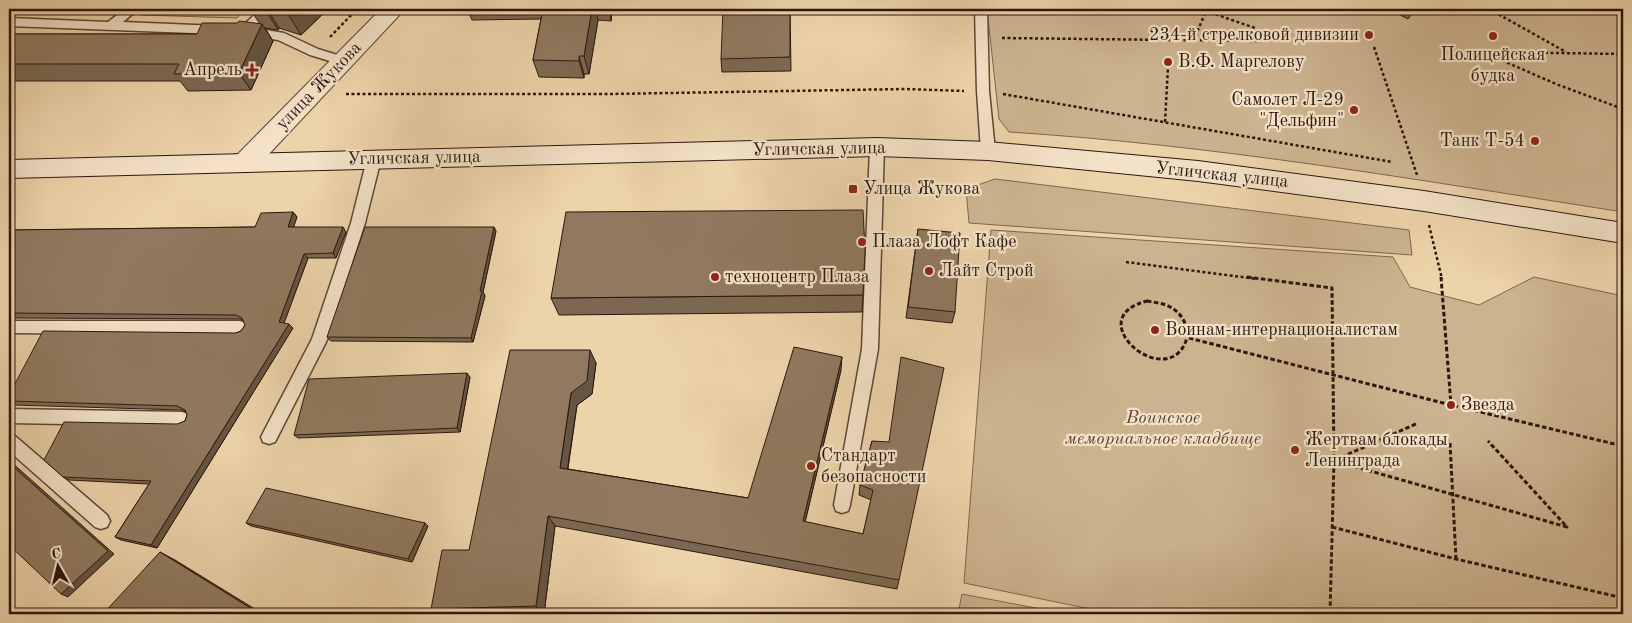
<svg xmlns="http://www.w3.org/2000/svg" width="1632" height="623" viewBox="0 0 1632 623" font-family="'Old Standard TT',serif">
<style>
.green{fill:#ccb38f;stroke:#7c664e}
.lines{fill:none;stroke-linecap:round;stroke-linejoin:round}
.lane-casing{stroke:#5c4735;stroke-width:3}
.street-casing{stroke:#5c4735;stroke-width:2}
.secondary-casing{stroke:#2b180e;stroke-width:2}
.path-far1{stroke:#2b180e;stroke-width:2.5;stroke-dasharray:3 2.5;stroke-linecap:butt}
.path{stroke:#2b180e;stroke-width:3;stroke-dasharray:4.5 2.5;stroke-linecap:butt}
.lane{fill:#f3e2c8;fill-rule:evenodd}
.street{fill:#f3e2c8;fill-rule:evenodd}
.secondary{fill:#f3e2c8;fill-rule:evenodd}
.wall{fill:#7c6852;stroke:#2b180e}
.shaded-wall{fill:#655542;stroke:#2b180e}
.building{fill:#90795f;stroke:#2b180e}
.poi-dot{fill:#8f2418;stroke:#f3e2c8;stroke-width:2}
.labels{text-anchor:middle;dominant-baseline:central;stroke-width:4.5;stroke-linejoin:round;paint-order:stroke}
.poi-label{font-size:18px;fill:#2b180e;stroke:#f3e2c8;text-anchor:start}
.street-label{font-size:18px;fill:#2b180e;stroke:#f3e2c8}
.park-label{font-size:18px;font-style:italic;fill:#5b4635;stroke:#f3e2c8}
</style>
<rect width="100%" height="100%" fill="#edd3aa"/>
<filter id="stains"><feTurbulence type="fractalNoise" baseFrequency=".004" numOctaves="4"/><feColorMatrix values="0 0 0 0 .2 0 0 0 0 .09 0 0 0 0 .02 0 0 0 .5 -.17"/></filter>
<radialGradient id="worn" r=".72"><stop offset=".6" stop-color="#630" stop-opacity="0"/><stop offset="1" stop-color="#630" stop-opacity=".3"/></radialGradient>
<path class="green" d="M149,9H246L237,18L141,15Z
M987,9H1623V212C1419,180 1215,145 1009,132L999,119Z
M995,179L1409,230L1412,255L969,223L966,189Z
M991,230L1393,257L1410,287L1479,305L1534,277L1623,296V614H1114L964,583Z
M962,594L1067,614H958Z"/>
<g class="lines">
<g class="lane-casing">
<path id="lane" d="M125,9H138L123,22L219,26L225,30L219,34L9,26V18L108,22Z
M261,9H274L254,28L284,33L318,49L347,58L349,61L347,64L343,65L310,55L278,40L240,34L238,31L240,28Z
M975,9H987L989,91L995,151L993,155H983L981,151L977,91Z
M877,142L882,143L884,147L878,349L850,505L848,511L842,513L836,511L834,505L862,349L870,147L872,143Z
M374,154L379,155L381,159L365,223L327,340L275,442L269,444L263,442L261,437L312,339L351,223L367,159L369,155Z
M9,321H240L245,323L248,328L245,333L240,335L9,333Z
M9,409L182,412L188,414L190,419L188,424L182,426L9,423Z
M9,434L15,436L107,515L110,521L107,527L101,529L95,527L9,451Z"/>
</g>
<g class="street-casing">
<path id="street" d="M381,9H405L254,170L245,172L236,170L233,163L236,156Z"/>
</g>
<g class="secondary-casing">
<path id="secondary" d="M877,138L988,142L1198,161L1424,191L1623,223V243L1424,211L1198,181L988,160L877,156L9,178V160Z"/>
</g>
<path class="path-far1" d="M1200,9L1255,28
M1489,9L1566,52
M330,37L357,9
M1002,38L1259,41
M1193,41L1207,9
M1374,47L1417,175
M1490,52L1623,54
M1492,56L1556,84L1623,109
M346,94H611L905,89L964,91
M1003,94L1392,162
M1165,122L1168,67
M1429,225L1442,279
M1126,262L1257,279"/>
<path class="path" d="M1247,277L1332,288L1334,460L1330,614
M1441,277L1451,405
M1147,301C1153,302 1160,303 1166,305C1187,313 1195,339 1177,354C1148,377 1086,316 1147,301Z
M1189,338L1451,405L1623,446
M1450,443L1456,559
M1307,453L1567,527L1488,441
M1335,460L1418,423
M1332,527L1456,559L1623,598"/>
<use href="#lane" class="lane"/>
<use href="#street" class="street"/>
<use href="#secondary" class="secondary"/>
</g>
<path class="wall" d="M250,9H328L301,35L279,28L278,30L265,28L273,41L251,90L188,91L180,81H9V34H197L260,24Z
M467,9H634V12H612L611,21L598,20L589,74H584V78L539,77L533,60L541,19L472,20Z
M790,9L791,71L722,72L721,59Z
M1314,9H1328L1323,13Z
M1388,9H1415L1408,19Z
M293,212L297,217L293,227L346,232L336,258H308L284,323L293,328L157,548L121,540L115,537L149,484L69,480L63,477L185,421L187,415L186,412L182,410L12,405L9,403V395L236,333L241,331L245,325L244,321L240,319L9,318V230L255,227Z
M918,229L955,312L952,323L906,318Z
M496,231L483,292L485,296L473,342L331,341L327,337Z
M863,295L862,312L559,315L551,298Z
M596,363L592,394L577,405L568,469L748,498L841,370L805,522L863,534L871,500L859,495L860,485L872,441L899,580L897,589L555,526L544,614H438L431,609L469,550Z
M470,377L460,432L298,438L294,435Z
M246,523H425L428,526L412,562L251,526Z"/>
<path class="shaded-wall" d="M265,9H267L279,28L278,30Z
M294,9H328L301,35L288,14Z
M592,9H595L598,20L589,74L584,56Z
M609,9H612V12L611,21Z
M262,24L273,41L251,90L239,73Z
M579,56L584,74V78L579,61Z
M293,212L297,217L292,232L288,227Z
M343,227L346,232L336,258L333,253Z
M494,227L496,231L483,292L485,296L473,342L471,338L480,291Z
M304,254L308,258L283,326L279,322Z
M289,324L293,328L157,548L151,545Z
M590,350L596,363L592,394L577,405L566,479L560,468L571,393Z
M842,357L841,370L803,531V521Z
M467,373L470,377L460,432L457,428Z
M9,460L114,554L68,597L61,594L9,463Z
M548,516L555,526L544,614L536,606Z
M425,523L428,526L412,562L408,559Z
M160,552L175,560L263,614H260Z"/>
<path class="building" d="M271,9H294L288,14Z
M543,9H592L584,56H579V61L533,60Z
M723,9H790V57L721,59Z
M239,21L262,24L239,73L174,74L179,64H9V34H197L202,23H237Z
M863,210L865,250L863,295L551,298L566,212Z
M293,212L288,227H343L333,253L304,254L279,322L289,324L151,545L115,537L151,481L63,477L44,460L64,422L177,424L185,421L187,415L185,410L177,406L9,401V395L43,331L236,333L241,331L245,325L242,318L236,315L9,313V230L255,227L261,213Z
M365,227H494L480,291H482L471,338L327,337Z
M918,229L960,233L955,312L908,307Z
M794,347L842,357L803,521L863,534L873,490L860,485L872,441L889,442L901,357L944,368L899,580L548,516L536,606L431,609L442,550H469L510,350H590L587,381L571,393L560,468L748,498Z
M467,373L457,428L294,435L309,379Z
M9,463L108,551L61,594L9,545Z
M266,488L425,523L408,559L246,523Z
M160,552L260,614H103Z"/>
<g class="poi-dot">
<circle cx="1369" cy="35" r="5"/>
<circle cx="1493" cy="36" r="5"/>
<circle cx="1168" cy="62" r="5"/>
<path d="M249.5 62.5h5v5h5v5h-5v5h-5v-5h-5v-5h5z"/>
<circle cx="1354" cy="110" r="5"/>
<circle cx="1535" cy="141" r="5"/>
<rect x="848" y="184" width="10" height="10" rx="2.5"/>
<circle cx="862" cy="242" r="5"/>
<circle cx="929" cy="271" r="5"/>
<circle cx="715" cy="277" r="5"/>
<circle cx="1155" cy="330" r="5"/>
<circle cx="1451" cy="405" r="5"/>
<circle cx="1295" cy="450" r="5"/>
<circle cx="811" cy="466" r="5"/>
</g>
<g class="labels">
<g class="poi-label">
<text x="1359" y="35" text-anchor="end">234-й стрелковой дивизии</text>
<text x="1493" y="55" text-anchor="middle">Полицейская<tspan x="1493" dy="21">будка</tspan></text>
<text x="1178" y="62">В.Ф. Маргелову</text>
<text x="242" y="70" text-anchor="end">Апрель</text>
<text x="1344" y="100" text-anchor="end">Самолет Л-29<tspan x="1344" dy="21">"Дельфин"</tspan></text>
<text x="1525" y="141" text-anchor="end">Танк Т-54</text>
<text x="863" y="189">Улица Жукова</text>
<text x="872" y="242">Плаза Лофт Кафе</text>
<text x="939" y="271">Лайт Строй</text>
<text x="725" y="277">техноцентр Плаза</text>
<text x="1165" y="330">Воинам-интернационалистам</text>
<text x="1461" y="405">Звезда</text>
<text x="1305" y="440">Жертвам блокады<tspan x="1305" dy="21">Ленинграда</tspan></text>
<text x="821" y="456">Стандарт<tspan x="821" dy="21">безопасности</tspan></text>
</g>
<g class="street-label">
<text transform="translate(319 86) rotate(-46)">улица Жукова</text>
<text transform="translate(819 149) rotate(-1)">Угличская улица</text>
<text transform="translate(414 158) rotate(-1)">Угличская улица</text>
<text transform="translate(1222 175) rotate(6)">Угличская улица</text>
</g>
<g class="park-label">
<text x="1163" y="418">Воинское<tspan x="1163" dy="21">мемориальное кладбище</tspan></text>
</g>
</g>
<rect width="1632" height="623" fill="none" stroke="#edd3aa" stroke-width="30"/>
<rect x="10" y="10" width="1612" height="603" fill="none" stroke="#2b180e" stroke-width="2.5"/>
<rect x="15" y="15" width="1602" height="593" fill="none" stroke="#2b180e"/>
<g transform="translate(58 566) rotate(352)" stroke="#f3e2c8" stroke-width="4" paint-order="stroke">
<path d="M0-4L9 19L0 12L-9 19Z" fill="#2b180e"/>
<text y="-8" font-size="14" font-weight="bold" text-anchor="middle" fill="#2b180e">С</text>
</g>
<rect width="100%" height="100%" filter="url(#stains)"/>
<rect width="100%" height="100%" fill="url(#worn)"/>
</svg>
